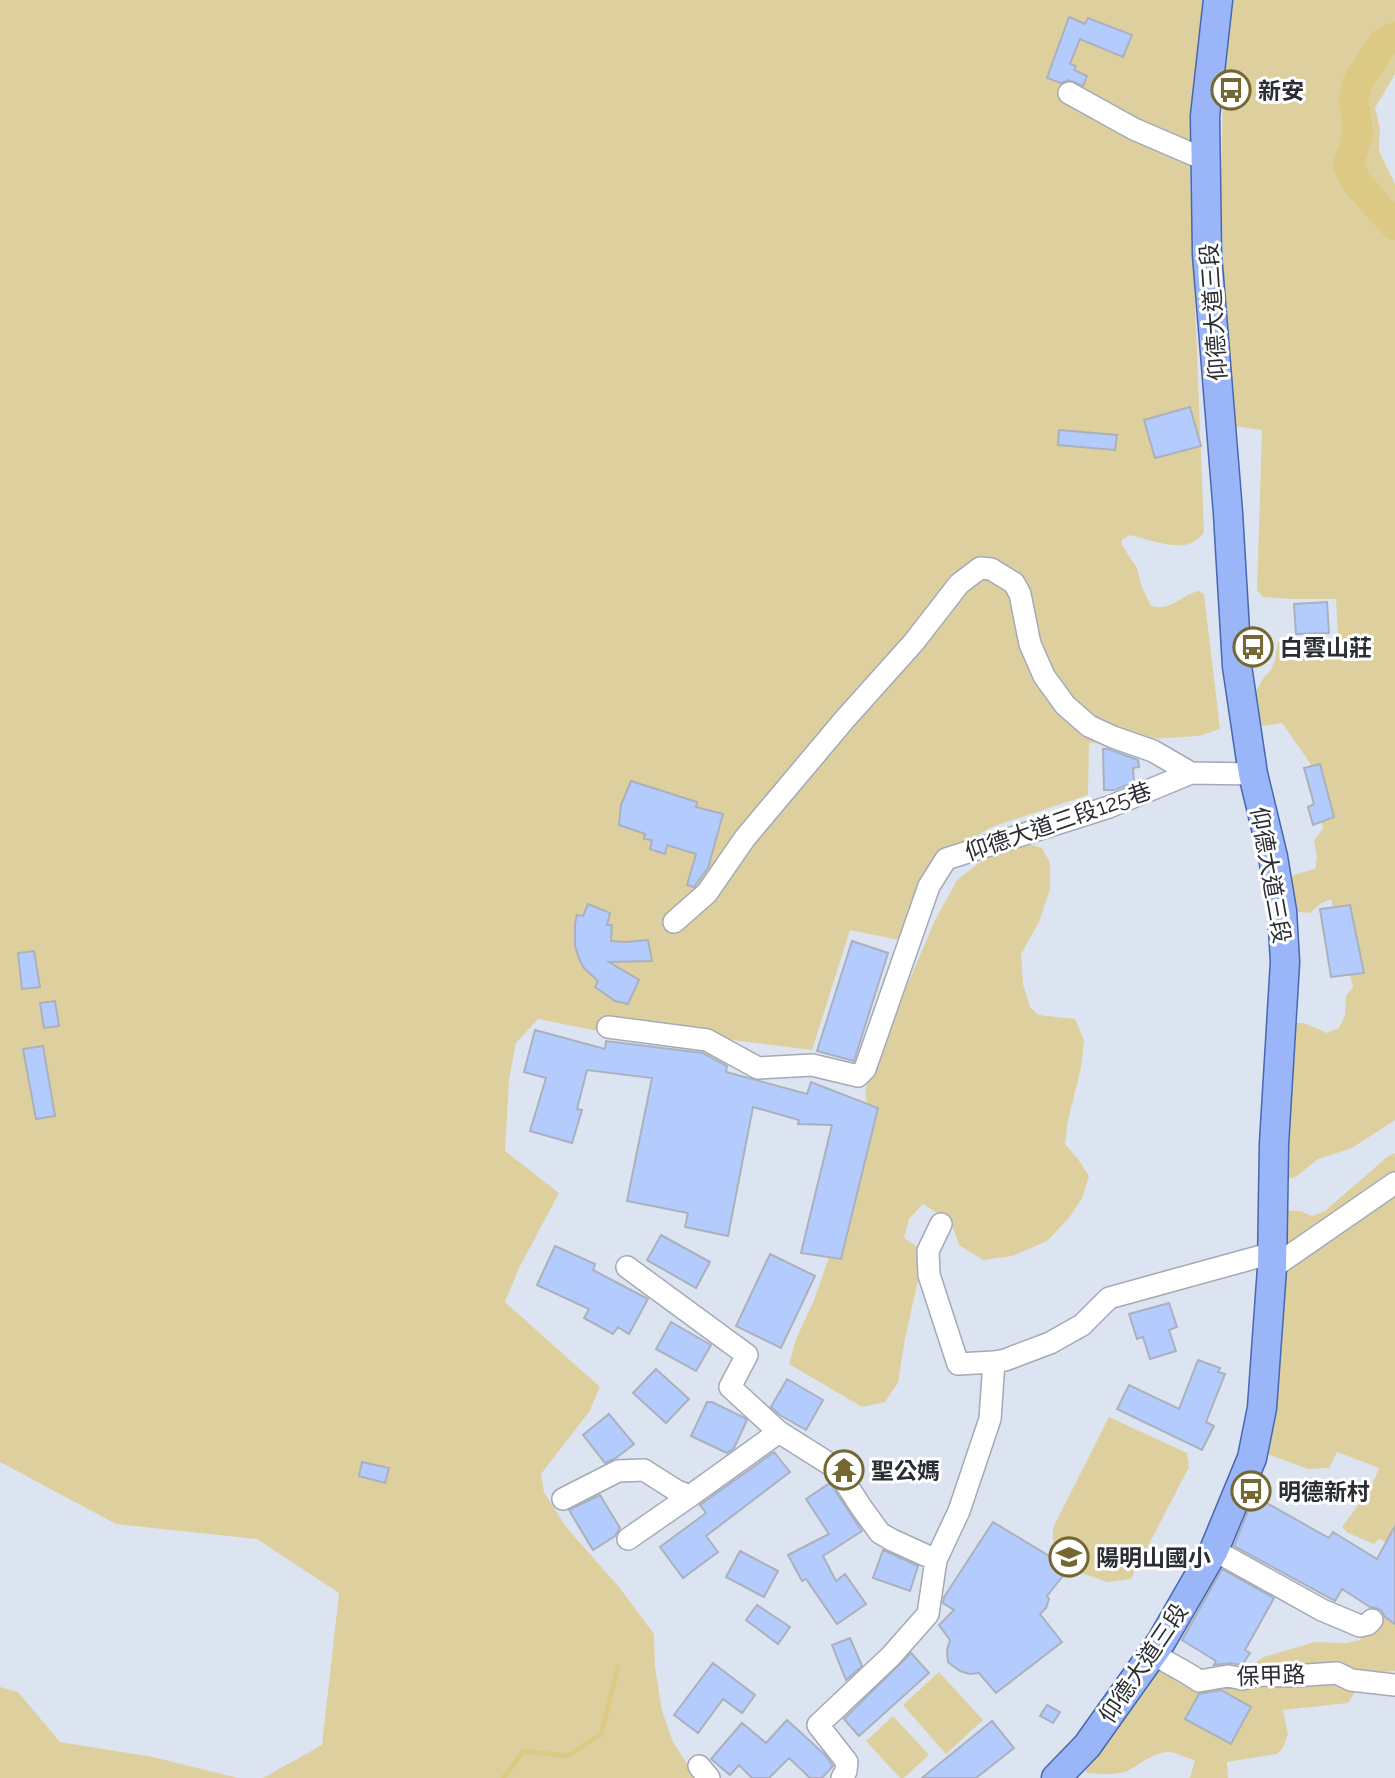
<svg xmlns="http://www.w3.org/2000/svg" width="1395" height="1778" viewBox="0 0 1395 1778" font-family="Raleway,'Noto Sans TC',sans-serif">
<style>
.green{fill:#ded09e}
.lines{fill:none;stroke-linecap:round;stroke-linejoin:round}
.stream{stroke:#dcc983;stroke-width:5}
.river{stroke:#dcc983;stroke-width:30}
.building{fill:#b4ccfd;stroke:#aab1bd;stroke-width:2}
.minor-casing{stroke:#a3a9b6;stroke-width:24}
.major-casing{stroke:#4767b0;stroke-width:31}
.minor{stroke:#fff;stroke-width:21}
.major{stroke:#9ab6f8;stroke-width:28}
.labels{text-anchor:middle;dominant-baseline:central;stroke-width:6;stroke-linejoin:round;paint-order:stroke}
.poi-label{font-size:23px;font-weight:bold;fill:#2a2d32;stroke:#fff;text-anchor:start}
.street-label{font-size:23px;fill:#2a2d32;stroke:#fff}
</style>
<rect width="100%" height="100%" fill="#dde4f1"/>
<path class="green" d="M0,0H1204L1190,175L1204,532C1189,557 1152,540 1130,535L1122,540V545L1137,568L1142,587L1151,606C1172,612 1181,594 1199,591L1204,594L1220,729L1199,736L1089,743L1088,795L992,827L938,858L904,941L850,930L812,1050L710,1037L598,1031L538,1019L516,1043L509,1080L505,1151L559,1193L519,1268L505,1302L600,1387L589,1412L541,1474L544,1492L566,1527L619,1587L654,1634L655,1667L662,1711L673,1742L696,1778H263L322,1745L339,1593L257,1539L116,1524L0,1462Z
M1230,0H1395V74L1375,108L1380,128L1379,151L1395,184V1120L1352,1148L1318,1159L1296,1177L1282,1180L1292,1023H1304L1327,1033L1339,1028L1345,1015L1346,996L1353,987L1331,899L1320,904L1310,913L1290,911L1287,877L1315,869L1317,857L1314,841L1323,828L1310,763L1282,723L1263,726L1254,714L1256,691L1264,677L1271,670L1275,660L1278,642L1304,643L1338,638L1336,599H1290L1263,597L1257,590L1262,430L1233,426L1226,350L1221,188L1224,42Z
M1029,844L1042,848L1050,863V889L1039,922L1021,954L1023,984L1030,1007L1038,1015L1075,1019L1084,1040L1081,1068L1068,1120L1065,1144L1078,1159L1089,1176L1082,1198L1069,1218L1047,1241L1012,1256L983,1260L959,1245L951,1222L923,1204L909,1219L904,1238L922,1250L921,1267L905,1339L898,1383L885,1402L862,1407L789,1364L796,1339L814,1300L829,1257L841,1259L877,1108L867,1103L865,1093L869,1076L934,922L957,880L983,860Z
M1395,1153V1546L1379,1539L1374,1544L1348,1533L1342,1527C1357,1506 1371,1491 1379,1468L1337,1452L1329,1468L1308,1469L1262,1452L1283,1210L1300,1211L1312,1216L1325,1211L1387,1157Z
M1109,1417L1187,1453L1189,1467L1131,1579L1107,1582L1081,1573L1064,1560L1053,1541V1528Z
M1381,1615L1395,1624V1671L1360,1673L1355,1692L1348,1703L1283,1710L1288,1734L1283,1748L1277,1754L1227,1762L1228,1778H1190L1195,1760C1187,1759 1176,1752 1168,1752C1153,1752 1140,1765 1127,1771C1113,1776 1101,1774 1087,1773L1082,1764L1147,1670L1163,1669L1182,1684L1205,1682L1237,1674L1264,1657L1315,1642L1346,1643L1360,1640Z
M939,1672L983,1720L946,1754L903,1705Z
M0,1687L18,1692L60,1742L153,1757L238,1778H0Z
M893,1716L929,1755L904,1778H900L866,1741Z"/>
<g class="lines">
<path class="stream" d="M503,1778L524,1751L567,1756L601,1734L618,1667"/>
<path class="river" d="M1395,37L1382,44L1358,82L1354,100L1358,134L1348,165L1356,182L1395,225"/>
</g>
<path class="building" d="M1069,17L1085,24L1088,18L1132,35L1123,57L1080,39L1070,64L1076,66L1074,70L1087,76L1083,86L1069,80L1061,83L1047,78Z
M1190,407L1201,446L1155,458L1144,420Z
M1059,430L1117,435L1115,450L1058,445Z
M1327,602L1329,633L1296,634L1294,604Z
M1103,749H1108L1138,760L1139,767L1133,768L1134,782L1115,790H1104Z
M1320,764L1334,817L1313,825L1308,807L1314,804L1304,768Z
M631,781L697,802L696,807L723,814L708,868L694,887L687,885L696,854L667,845L665,854L650,849L652,840L644,839L645,834L619,825L621,805Z
M588,904L610,913L607,925H612L611,941L626,942L648,940L652,961L609,962L639,980L628,1004L615,1001L595,987L598,981L584,968L580,961L575,946V924L577,915L583,916Z
M1350,905L1364,973L1331,977L1320,909Z
M852,941L888,953L854,1061L817,1051Z
M34,951L40,987L22,989L18,953Z
M55,1001L59,1026L44,1028L40,1003Z
M535,1030L605,1049L606,1041L703,1053L727,1066L726,1072L807,1094L811,1082L878,1108L841,1259L801,1253L832,1125L798,1124L799,1120L753,1107L728,1236L685,1227L688,1213L627,1201L652,1078L587,1070L577,1109L582,1110L572,1143L530,1131L546,1078L524,1072Z
M43,1046L55,1116L36,1119L23,1049Z
M661,1235L710,1262L696,1288L647,1260Z
M555,1246L595,1264L593,1270L648,1299L629,1334L618,1327L613,1334L584,1318L589,1309L537,1285Z
M770,1254L815,1276L781,1348L736,1326Z
M1169,1303L1177,1327L1169,1330L1176,1351L1150,1359L1143,1337L1137,1339L1129,1314Z
M671,1322L711,1345L696,1371L656,1349Z
M1198,1360L1220,1368L1218,1372L1225,1374L1206,1422L1214,1426L1202,1450L1117,1409L1129,1385L1179,1409Z
M656,1369L689,1399L666,1423L633,1393Z
M787,1379L823,1400L806,1430L780,1415L771,1407Z
M707,1402H712L743,1417L747,1420L734,1448L727,1453L691,1436Z
M609,1414L634,1444L616,1458L605,1463L583,1435Z
M774,1452L790,1472L706,1536L718,1552L683,1578L660,1547L706,1513L700,1505Z
M362,1462L389,1468L385,1483L359,1476Z
M830,1483L862,1531L823,1556L836,1581L845,1574L866,1604L837,1624L806,1579L802,1581L788,1555L829,1534L806,1499Z
M600,1495L620,1528L615,1536L593,1550L569,1510Z
M1254,1496L1329,1538L1333,1532L1377,1559L1395,1526V1624L1385,1617L1381,1610L1376,1608L1370,1607L1342,1589L1335,1601L1234,1546Z
M993,1522L1059,1562L1066,1572L1047,1596L1049,1599L1046,1608L1040,1614L1062,1642L996,1693L979,1673L970,1674L960,1671L948,1662L947,1650L950,1640L939,1625L954,1610L943,1603L944,1597Z
M883,1550L918,1566L910,1591L873,1578Z
M740,1551L778,1571L764,1597L726,1577Z
M1222,1569L1274,1598L1245,1650L1250,1653L1242,1665L1230,1663L1214,1665L1216,1661L1182,1640Z
M757,1605L790,1627L778,1644L746,1620Z
M850,1638L862,1666L846,1680L832,1645Z
M911,1653L929,1673L859,1736L844,1719Z
M713,1663L755,1695L742,1713L723,1699L698,1733L674,1715Z
M1221,1690L1251,1707L1231,1744L1185,1719L1199,1694Z
M1047,1705L1060,1712L1053,1723L1040,1716Z
M787,1720L825,1755L833,1766L822,1778H810L789,1758L769,1778H752L739,1765L730,1775L711,1759L742,1723L766,1743Z
M992,1721L1014,1748L976,1778H922Z"/>
<g class="lines">
<g class="minor-casing">
<path id="minor" d="M1069,93L1134,129L1206,160
M674,922L707,893L745,838L845,719L914,642L959,584L980,568L991,569L1014,583L1020,594L1030,644L1044,676L1065,705L1089,726L1113,737L1153,751L1191,773
M608,1027L707,1040L758,1068L812,1065L858,1076L865,1069L929,886L946,859L1109,807L1191,773L1253,774
M941,1224L928,1251L929,1275L958,1364L994,1362
M627,1267L747,1355L730,1387L779,1432L836,1468L861,1507L880,1533L892,1540L936,1560L959,1511L990,1419L994,1362L1005,1360L1050,1343L1082,1325L1109,1298L1272,1253
M1272,1268L1395,1183
M563,1499L618,1471L644,1470L677,1491L690,1496L779,1432
M628,1539L690,1496
M1214,1550L1322,1610L1360,1626L1368,1624L1372,1620
M1153,1653C1168,1664 1184,1670 1199,1681L1228,1676L1243,1679L1257,1675L1292,1676L1337,1673L1351,1680L1395,1685
M699,1766L709,1778
M842,1778L846,1771L847,1762L818,1725L891,1656L928,1614L936,1560"/>
</g>
<g class="major-casing">
<path id="major" d="M1056,1778L1087,1746L1161,1642L1214,1550L1252,1458L1262,1408L1272,1268L1274,1144L1285,962L1282,911L1273,857L1253,774L1237,666L1228,513L1207,254L1205,116L1218,0"/>
</g>
<use href="#minor" class="minor"/>
<use href="#major" class="major"/>
</g>
<defs>
<g id="bus-ring" transform="scale(2.0125)"><circle r="9.5" fill="#fff" stroke="#756734" stroke-width="1.5"/><path d="M-5-6H5V4H4V6H2V4H-2V6H-4V4H-5ZM-3.5-4V0h7V-4ZM-3.5 1.2v1.5H-2V1.2ZM2 1.2v1.5H3.5V1.2Z" fill="#756734"/></g>
<g id="temple-ring" transform="scale(2.0125)"><circle r="9.5" fill="#fff" stroke="#756734" stroke-width="1.5"/><path d="M0-6L5-2H3V0L6.5 2.5H4V6H1.5V3h-3V6H-4V2.5H-6.5L-3 0V-2H-5Z" fill="#756734"/></g>
<g id="school-ring" transform="scale(2.0125)"><circle r="9.5" fill="#fff" stroke="#756734" stroke-width="1.5"/><path d="M0-5L7-2L0 1L-7-2ZM-4 1L0 2.5L4 1V4Q0 6-4 4Z" fill="#756734"/></g>
</defs>
<g fill-rule="evenodd">
<use href="#bus-ring" x="1231" y="90"/>
<use href="#bus-ring" x="1253" y="647"/>
<use href="#temple-ring" x="844" y="1470"/>
<use href="#bus-ring" x="1251" y="1491"/>
<use href="#school-ring" x="1069" y="1557"/>
</g>
<g class="labels">
<g class="poi-label">
<text x="1258" y="90">新安</text>
<text x="1280" y="647">白雲山莊</text>
<text x="871" y="1470">聖公媽</text>
<text x="1278" y="1491">明德新村</text>
<text x="1096" y="1557">陽明山國小</text>
</g>
<g class="street-label">
<text transform="translate(1213 312) rotate(-94)">仰德大道三段</text>
<text transform="translate(1058 821) rotate(-19)">仰德大道三段125巷</text>
<text transform="translate(1271 875) rotate(80)">仰德大道三段</text>
<text transform="translate(1143 1663) rotate(-56)">仰德大道三段</text>
<text transform="translate(1271 1675) rotate(-2)">保甲路</text>
</g>
</g>
</svg>
